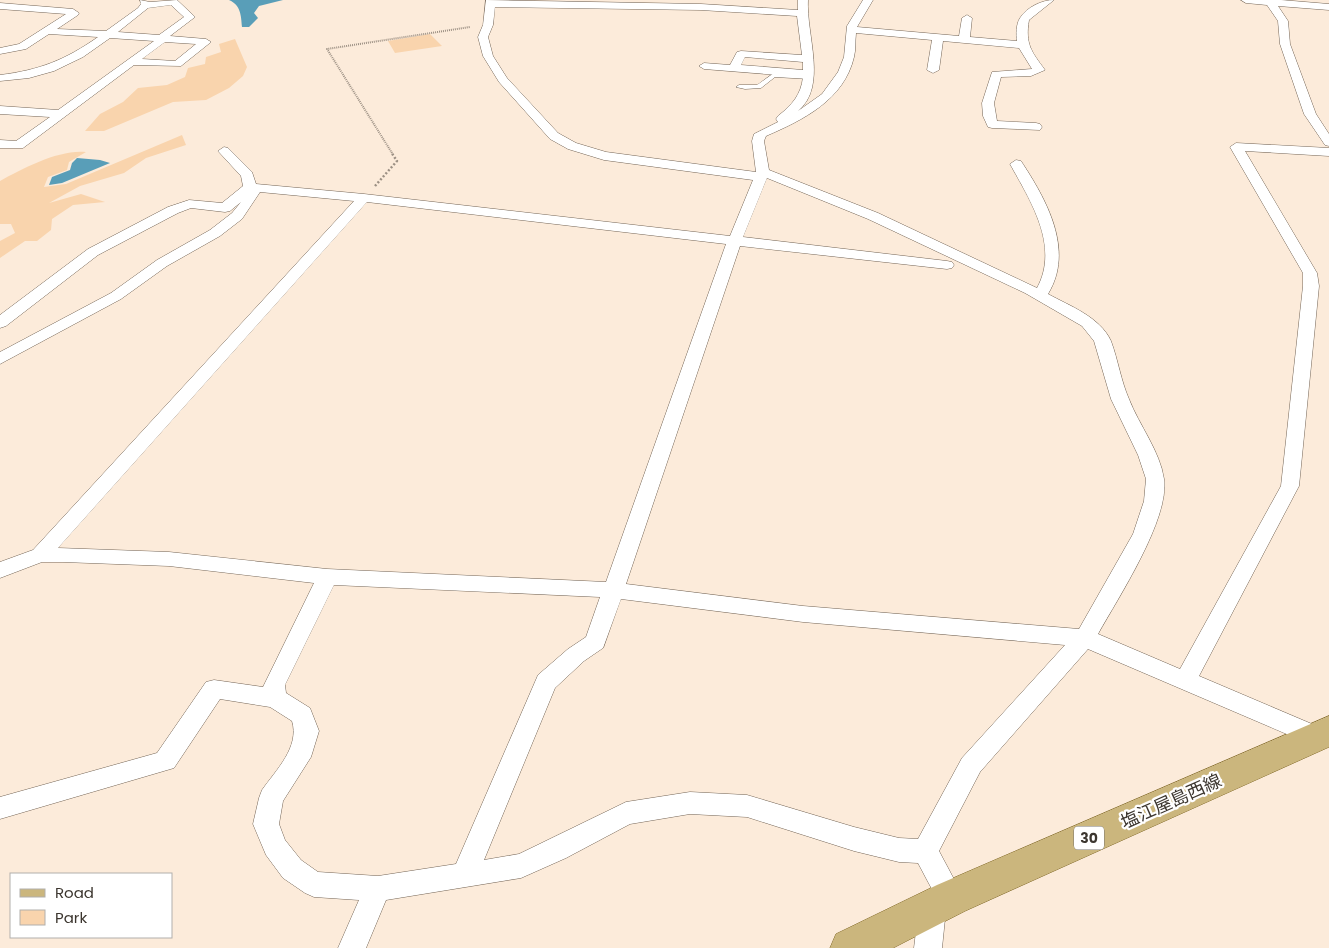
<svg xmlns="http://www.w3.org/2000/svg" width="1329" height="948" viewBox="0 0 1329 948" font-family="Poppins,'Noto Sans JP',sans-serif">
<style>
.green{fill:#f9d4ad}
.water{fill:#599eb8}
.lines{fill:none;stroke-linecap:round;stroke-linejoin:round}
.service-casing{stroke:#746556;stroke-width:1}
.minor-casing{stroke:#746556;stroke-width:1}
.primary-casing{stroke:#826a29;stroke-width:1}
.path-far1{stroke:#9c9084;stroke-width:2;stroke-dasharray:1 1;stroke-linecap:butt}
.path{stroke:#9c9084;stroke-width:2.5;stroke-dasharray:2 2;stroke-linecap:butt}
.service{fill:#fff;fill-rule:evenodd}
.minor{fill:#fff;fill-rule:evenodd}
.primary{fill:#cbb67d;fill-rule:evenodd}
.labels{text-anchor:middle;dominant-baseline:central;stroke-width:4.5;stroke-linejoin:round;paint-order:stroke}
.shield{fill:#fff;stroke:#76726d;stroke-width:1}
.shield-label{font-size:14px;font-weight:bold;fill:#3c362f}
.near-street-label{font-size:18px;fill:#3c362f;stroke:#fff}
</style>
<rect width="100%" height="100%" fill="#fcebda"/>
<path class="green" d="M430,34L442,46L395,53L388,41Z
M235,39L247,67L243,76L229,88L206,100L173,102L104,131H85L100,114L123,102L138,88L167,85L185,77L188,68L205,64L206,57L221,52L219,44Z
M182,135L186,145L146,158L124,173L80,186L49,203L81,194L105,202L73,205L52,219L51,230L37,241H25L0,258V241L15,233L11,224H0V181C23,168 60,149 86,152L69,162L67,170L48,177L44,187L66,184Z"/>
<path class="water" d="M229,0H283L259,6L254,13L258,18L249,27H242C241,16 241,5 229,0Z
M77,158L100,160L110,163L62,183L49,185L52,177L70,170L72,163Z"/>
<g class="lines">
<g class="service-casing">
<path id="service" d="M774,73L810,75L813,77L810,79L775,77L761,88L745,89L736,87L739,85H757Z"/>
</g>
<g class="minor-casing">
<path id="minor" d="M140,0L150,2L177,0L195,17L170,36L206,39L211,42L181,66L134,65L23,148H0V140L16,141L50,117L0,114V106L58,110L154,41L110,38L83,57L54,71L29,78L0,81V75C40,70 65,60 98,37L49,34L26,49L0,54V48L19,44L66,14L0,9V3L73,9L79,13L78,15L57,29L106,31L138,8L141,4ZM171,5L184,17L159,35L118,32L148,8ZM165,42L196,44L175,61L142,59Z
M486,0L701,4L798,10V0H808C806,35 828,86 798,111L822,94L838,72L844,57L847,26L863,0H873L857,27L959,36L962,18L967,15L972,18L970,37L1017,41C1016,35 1016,24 1020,18C1027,7 1042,0 1054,0L1029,20C1025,44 1031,51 1045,70L1031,76L1001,77L994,103L997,121L1036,123L1040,124L1042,127L1040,130L992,128L988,127L983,116L982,103L992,72L1032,69L1019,48L943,41L939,70L933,73L927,70L932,40L856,33C855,41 856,49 854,57C844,100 803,120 766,136L764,141L769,170L878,213L1037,288C1060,246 1030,200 1010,164L1016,160L1021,161C1046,199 1075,250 1048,294C1070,306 1100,317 1111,341C1118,360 1121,381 1129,399C1139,425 1160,451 1164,479C1170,519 1118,598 1098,634L1180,669L1281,486L1303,286V273L1230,147L1236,143L1329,148V156L1245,151L1317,273L1319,286L1299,486L1199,676L1326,730L1329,735L1326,744L1318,747L1310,744L1088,649L980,772L939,851L964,898L960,907L951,911L946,909L942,948H914L919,907L923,898L935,895L918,863L899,862L854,851L747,817L690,814L630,824L566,858L521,878L386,900L366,948H338L359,900L314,897L305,893L283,878L266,855L253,824L259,798L262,790C276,770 300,747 292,721L270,707L220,699L174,768L0,819V797L157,753L206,682L214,680L263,687L314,583L169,566L63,562H42L0,578V562L33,550L354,201L260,192L242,219L220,236L167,266L121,299L0,364V352L111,293L157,260L210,230L232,213L241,202L230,211L225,212L191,208L178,213L98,255L6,326L0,328V315L88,249L168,207L189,200L222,203L243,186L241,176L218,151L224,147L228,148L252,172L256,184L364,194L730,236L753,180L604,160L568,149L550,139L499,82L483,56L478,37L483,25ZM495,7L701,10L797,16L802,55L741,51L737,52L730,65L704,63L699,66L704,69L803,77C801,95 792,105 778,116L776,119L778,122L754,134L752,141L756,172L606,152L576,143L558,133L507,78L493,56L488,37L493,25ZM745,57L803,62V70L741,65ZM767,178L868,219L1025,293L1082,326L1094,341L1111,399L1138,455L1146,479L1144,501L1133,534L1079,629L803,606L626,584L740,246L947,269L952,268L954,265L952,262L947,261L743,237ZM367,202L726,244L606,582L327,569L169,552L58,548ZM334,585L600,597L586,637L568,649L538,675L456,864L378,876L318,872L301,860L285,840L279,824L283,801L311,757L319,731L310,708L286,693L285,685ZM621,599L803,622L1065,645L962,758L918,839L899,838L854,827L747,795L690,792L626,802L519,854L484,860L555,688L584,661L603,648Z
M1241,0H1281L1329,4V10L1278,6L1288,21L1290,44L1316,114L1329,134V146L1325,145L1304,114L1280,44L1278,21L1267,5L1246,3Z"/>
</g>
<g class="primary-casing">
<path id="primary" d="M1329,716V747L965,911L893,948H830L836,934L937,885Z"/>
</g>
<path class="path-far1" d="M392,153L327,49L470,27"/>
<path class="path" d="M375,186L397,161L391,152"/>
<use href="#service" class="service"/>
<use href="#minor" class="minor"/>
<use href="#primary" class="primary"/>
</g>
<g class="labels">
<rect class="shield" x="1074" y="826.5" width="30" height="23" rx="4"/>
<g class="shield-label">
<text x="1089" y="838">30</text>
</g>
<g class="near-street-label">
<text transform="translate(1171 801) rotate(-24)">塩江屋島西線</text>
</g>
</g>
<rect x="10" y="873" width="162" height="65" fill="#ffffff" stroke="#b1afac"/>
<rect x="20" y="889" width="25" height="8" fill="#cbb67d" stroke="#b1afac"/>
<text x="55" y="898" font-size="15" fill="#3c362f">Road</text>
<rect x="20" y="910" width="25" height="15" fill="#f9d4ad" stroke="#b1afac"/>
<text x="55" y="923" font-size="15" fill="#3c362f">Park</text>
</svg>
